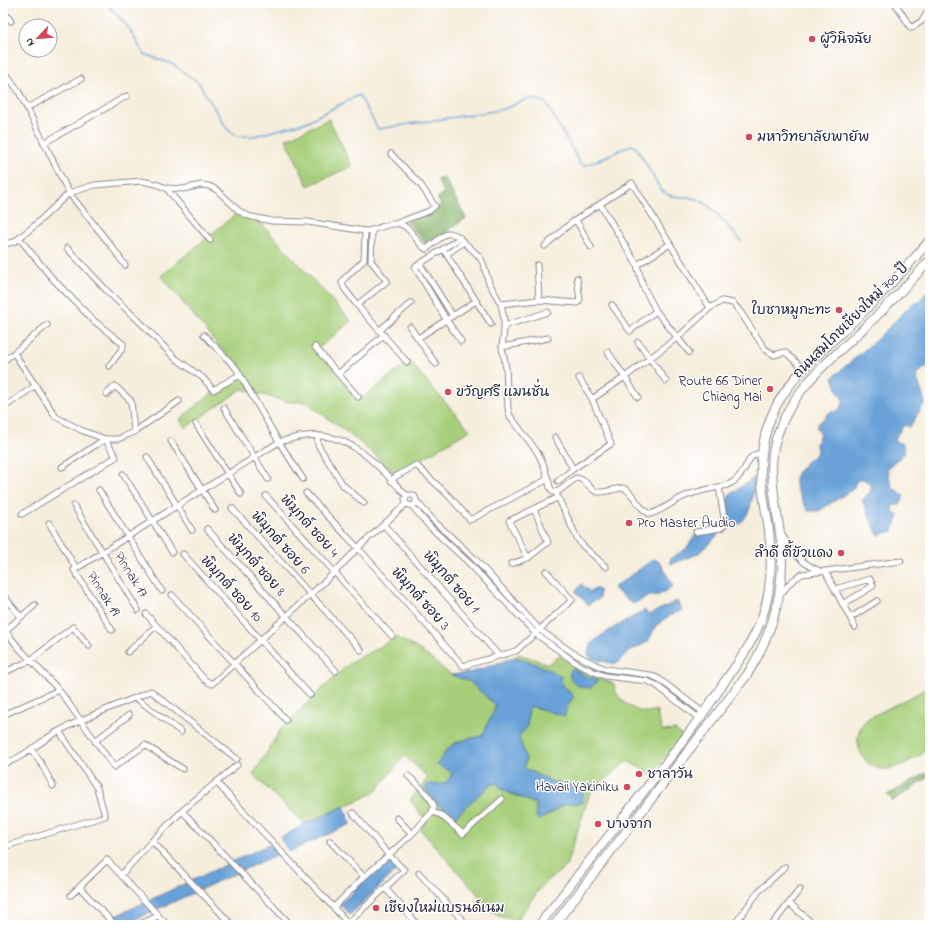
<svg xmlns="http://www.w3.org/2000/svg" width="933" height="928" viewBox="0 0 933 928" font-family="'Indie Flower','Playpen Sans Thai',sans-serif">
<style>
.green{fill:#a8d07b;stroke:#65795b}
.forest{fill:#86b26b;stroke:#546a53}
.water{fill:#69a2d8;stroke:#46628a}
.lines{fill:none;stroke-linecap:round;stroke-linejoin:round}
.stream{stroke:#69a2d8;stroke-width:1.5}
.street-casing{stroke:#8c888c;stroke-width:7}
.primary-casing{stroke:#8c888c;stroke-width:10}
.street{stroke:#fff;stroke-width:5}
.primary{stroke:#fff;stroke-width:8}
.poi-dot{fill:#d1495b;stroke:#fff;stroke-width:1.5}
.labels{text-anchor:middle;dominant-baseline:central;stroke-width:3;stroke-linejoin:round;paint-order:stroke}
.poi-label{font-size:14px;fill:#22223b;stroke:#fff;text-anchor:start}
.street-label{font-size:14px;fill:#22223b;stroke:#fff}
</style>
<rect width="100%" height="100%" fill="#fff"/>
<filter id="ink" filterUnits="userSpaceOnUse"><feTurbulence type="fractalNoise" baseFrequency=".025" numOctaves="2"/><feDisplacementMap in="SourceGraphic" scale="8" xChannelSelector="R" yChannelSelector="G"/><feConvolveMatrix kernelMatrix="1 2 1 2 8 2 1 2 1" color-interpolation-filters="sRGB"/></filter>
<filter id="wash" filterUnits="userSpaceOnUse"><feTurbulence type="fractalNoise" baseFrequency=".012" numOctaves="4" result="noise"/><feDisplacementMap in="SourceGraphic" scale="16" xChannelSelector="R" yChannelSelector="G"/><feGaussianBlur stdDeviation="0.9" result="paint"/><feColorMatrix in="noise" values="0 0 0 0 0 0 0 0 0 0 0 0 0 0 0 0 0 1.4 0 .05"/><feComposite in="paint" operator="in"/></filter>
<g filter="url(#wash)">
<rect width="100%" height="100%" fill="#f6eedc"/>
<path class="green" d="M329,119L352,166L308,186L286,139Z
M238,212L258,220L351,321L318,349L362,398L410,361L422,376L470,430L396,474L361,443L306,402H288L242,389L185,428L180,419L211,394L243,375L161,276Z
M397,637L421,651L451,675L469,681L496,706L482,736C470,738 452,740 445,752C442,756 442,763 441,767L446,768L452,773C448,785 439,785 428,784L431,796L454,817L490,785L497,783L502,790L536,804V817L544,818L565,804L573,786L550,781L524,768L526,759L519,736L527,727L529,706L567,707L574,696L562,685L561,677C547,667 531,662 515,657L519,654L548,664L560,656L585,672L614,684C615,698 630,709 643,712C647,713 652,711 656,710L662,731L675,730L682,736L652,774L627,761L590,793L566,866L541,887L516,921L496,915L420,829L426,821L410,800L428,778L405,756L374,793L305,824L253,775L282,727L350,663Z
M930,687V749C918,756 900,768 887,769C860,771 847,734 869,718Z"/>
<path class="forest" d="M444,177L466,218L427,245L407,222L441,206L437,198L444,192L437,180Z
M930,771V776L893,801L887,795Z"/>
<path class="water" d="M930,292V364L916,375L925,402L910,427L904,425L897,435L895,441L903,444L905,453L887,468L892,487L904,496L900,504L892,506L893,513L899,515L893,531L878,535L862,500L871,491V484L863,479L857,480L853,489L819,511H808C805,504 796,491 795,484C793,471 808,461 817,453L816,444L820,433L816,426L831,411L837,412L844,402L838,391L833,377L875,341L914,302L918,303L924,295Z
M755,477C753,495 752,522 731,528L727,503L729,495Z
M722,531L698,554L671,564L670,562L671,558L686,549L697,533Z
M654,559L660,562L673,586L657,596H650L633,604L613,588Z
M582,584L590,592L595,589H598L600,592L599,595L600,598L597,601L595,600L588,605L575,591Z
M677,601L682,610L664,619L655,627L648,642L626,653L617,664L592,659L588,654L592,643L603,634L645,610L648,615Z
M515,657C531,662 547,667 561,677L562,685L574,696L567,707L565,716L529,706L527,727L519,736L526,759L524,768L550,781L573,786L583,793V803L565,804L539,820L536,817V804L502,790L497,783L490,785L455,817C443,810 432,800 425,788L428,784C439,785 449,785 452,773C445,767 444,769 437,765C450,742 458,741 482,736L496,706L469,681L451,675L473,672Z
M572,668L585,676L598,680L591,688C579,687 573,686 569,674Z
M344,806L351,824L289,852L280,838L305,824Z
M270,844L278,854L123,925H96Z
M388,859L399,868L350,915L340,904Z"/>
<g class="lines">
<path class="stream" d="M106,3L128,27L144,54L172,64L198,82L228,130L238,136H254L304,123L359,95L378,129L494,111L507,108L527,99H536L546,103L581,165H587L631,145L636,147L661,190C672,201 686,194 699,200C713,206 730,229 741,241"/>
</g>
</g>
<g filter="url(#ink)">
<g class="lines">
<g class="street-casing">
<path id="street" d="M895,3L911,28L922,21L930,8
M3,11L11,21
M3,69L19,92L69,193L112,247L125,265
M27,108L81,79
M44,143L127,96
M391,154L420,184L435,206L429,211L397,223
M166,188L210,240
M600,204L637,265L643,286L656,311L689,352
M576,220L591,247
M365,231L364,260L344,279L342,283L344,288L357,305L407,362
M19,238L52,278L93,320L123,344V347L122,349L109,366
M460,238L415,267L447,321L461,341
M3,244L14,242L33,227L69,193L95,185L142,181L156,184L166,188L183,189L201,185L209,186L217,190L239,211L246,215L252,217L272,221L308,222L365,231C381,230 396,216 409,230C415,235 418,244 426,249L429,247L444,235L449,233L456,235L479,256L483,263L489,283L501,304L504,319V331L502,347L506,368L508,409L510,416L538,453L544,466L550,487L553,492L559,491L576,478C588,479 588,490 598,492C605,493 616,488 624,488C635,494 638,509 650,514C662,511 670,503 681,498C694,491 712,489 727,485C732,483 737,480 740,475C748,467 748,452 762,454
M545,246L571,223L632,183L710,308
M67,248L110,294L139,321L175,358L203,378L213,390L239,375
M443,249L491,324
M447,254L464,242
M420,264L453,316
M537,265L539,300
M637,265L670,244
M501,304L539,300L577,303L580,300L577,278
M357,305L387,281L371,261L372,231
M612,305L630,331L656,311
M504,326L548,312
M410,327L436,364
M380,330L411,303
M204,335L236,368L279,442L303,479
M418,338L476,301
M638,342L666,381
M315,347L358,397
M502,347L548,338
M608,352L638,397
M14,353L56,417L83,431L105,439H118L134,432L131,401L115,386L107,394
M3,361L14,353L47,325
M338,374L384,335
M592,399L625,377L678,337L710,308L722,301L733,303L741,313L765,349L774,355L785,352L803,368
M3,408L36,385
M224,408L268,479
M196,424L241,494
M134,432L179,401
M317,435L318,445L343,485L364,503
M555,437L573,469
M171,441L215,510
M147,457L192,530
M123,474L172,552
M391,481L395,477L416,465L450,497L470,520L548,479
M558,481L573,469L611,444L592,399L579,378
M99,490L162,591
M306,493L358,548L463,666L516,651L572,600L546,571
M557,495L577,538L582,545L606,567
M266,496L392,636
M416,501L435,522L474,558L540,630L573,653L594,664L606,669L650,675L659,679L704,713
M74,506L138,610
M412,506L416,503V499L414,495H408L405,499L406,504L412,506L430,527L469,563L536,634L579,665L592,671L605,676L647,681L656,685L700,719
M232,508L361,650
M22,514L116,457L105,439L62,467
M49,523L76,568
M384,525L499,656
M207,529L336,671
M696,532L721,528L725,524L719,487
M782,535C794,553 800,563 820,571
M183,554L310,695
M528,558L509,521L557,498
M511,564L528,558L548,542L534,509
M825,571L855,627
M835,589L870,579L873,586L843,604
M3,595L21,617
M172,595L286,720
M780,595L791,582L802,574L901,561
M35,605L7,629V633L19,648L59,690L114,767L145,745L183,769
M146,614L205,680L212,684L335,572L358,548L406,504
M850,618L877,601
M112,630L74,570L279,442C293,438 308,434 322,436C358,439 383,472 407,496
M128,652L156,626
M3,673L31,660L73,627L89,646
M136,698L181,732
M3,715L59,690
M95,741L129,715
M31,749L41,763L53,786
M3,764C24,758 41,740 61,730C90,715 121,704 151,691L237,759
M216,782L348,923
M182,811L291,925
M432,812L441,815L463,834L502,799
M397,818L412,834L432,812C433,809 434,808 434,806C432,798 415,781 408,776
M152,841L232,925
M330,841L364,877
M3,847L105,816L97,788L59,731
M419,873L467,925
M121,875L152,841L182,811L237,765
M79,887L115,925
M385,888L418,925
M71,895L107,860L167,925
M789,903L814,925
M334,907L364,877L412,834
M834,923L836,925
M347,924L404,870L389,855L353,813
M138,925L158,916
M734,925L759,891L785,867
M772,925L800,889"/>
</g>
<g class="primary-casing">
<path id="primary" d="M539,925C583,869 626,814 669,759C690,732 709,706 727,678C741,659 754,640 762,617C773,588 772,553 768,523C764,501 759,476 762,453C768,391 815,358 857,318C883,293 907,267 930,240
M554,925L747,675C773,633 786,590 781,541C777,506 765,467 778,433C796,384 829,362 865,327C888,306 909,283 930,260"/>
</g>
<use href="#street" class="street"/>
<use href="#primary" class="primary"/>
</g>
</g>
<g class="poi-dot">
<circle cx="812" cy="39" r="4"/>
<circle cx="749" cy="137" r="4"/>
<circle cx="839" cy="310" r="4"/>
<circle cx="770" cy="389" r="4"/>
<circle cx="448" cy="392" r="4"/>
<circle cx="629" cy="523" r="4"/>
<circle cx="841" cy="553" r="4"/>
<circle cx="639" cy="774" r="4"/>
<circle cx="627" cy="787" r="4"/>
<circle cx="598" cy="824" r="4"/>
<circle cx="376" cy="908" r="4"/>
</g>
<g class="labels">
<g class="poi-label">
<text x="820" y="39">ผัูวินิจฉัย</text>
<text x="757" y="137">มหาวิทยาลัยพายัพ</text>
<text x="831" y="310" text-anchor="end">ใบชาหมูกะทะ</text>
<text x="762" y="381" text-anchor="end">Route 66 Diner<tspan x="762" dy="16">Chiang Mai</tspan></text>
<text x="456" y="392">ขวัญศรี แมนชั่น</text>
<text x="637" y="523">Pro Master Audio</text>
<text x="833" y="553" text-anchor="end">ลำดี ตี้ขัวแดง</text>
<text x="647" y="774">ชาลาวัน</text>
<text x="619" y="787" text-anchor="end">Havaii Yakiniku</text>
<text x="606" y="824">บางจาก</text>
<text x="384" y="908">เชียงใหม่แบรนด์เนม</text>
</g>
<g class="street-label">
<text transform="translate(851 321) rotate(-45)">ถนนสมโภชเชียงใหม่ 700 ปี</text>
<text transform="translate(309 526) rotate(48)">พิมุกต์ ซอย 4</text>
<text transform="translate(280 543) rotate(48)">พิมุกต์ ซอย 6</text>
<text transform="translate(256 565) rotate(48)">พิมุกต์ ซอย 8</text>
<text transform="translate(131 575) rotate(58)">Pinnak 17</text>
<text transform="translate(451 582) rotate(49)">พิมุกต์ ซอย 1</text>
<text transform="translate(231 589) rotate(48)">พิมุกต์ ซอย 10</text>
<text transform="translate(103 594) rotate(58)">Pinnak 19</text>
<text transform="translate(420 599) rotate(48)">พิมุกต์ ซอย 3</text>
</g>
</g>
<rect width="933" height="928" fill="none" stroke="#fff" stroke-width="16"/>
<g transform="translate(38 38) rotate(244)"><circle r="19" fill="#ffffff" stroke="#a7a7b1"/>
<path d="M0-3L7 15L0 10L-7 15Z" fill="#d1495b"/>
<text y="-6" font-size="11" font-weight="bold" text-anchor="middle" fill="#22223b">N</text>
</g>
</svg>
